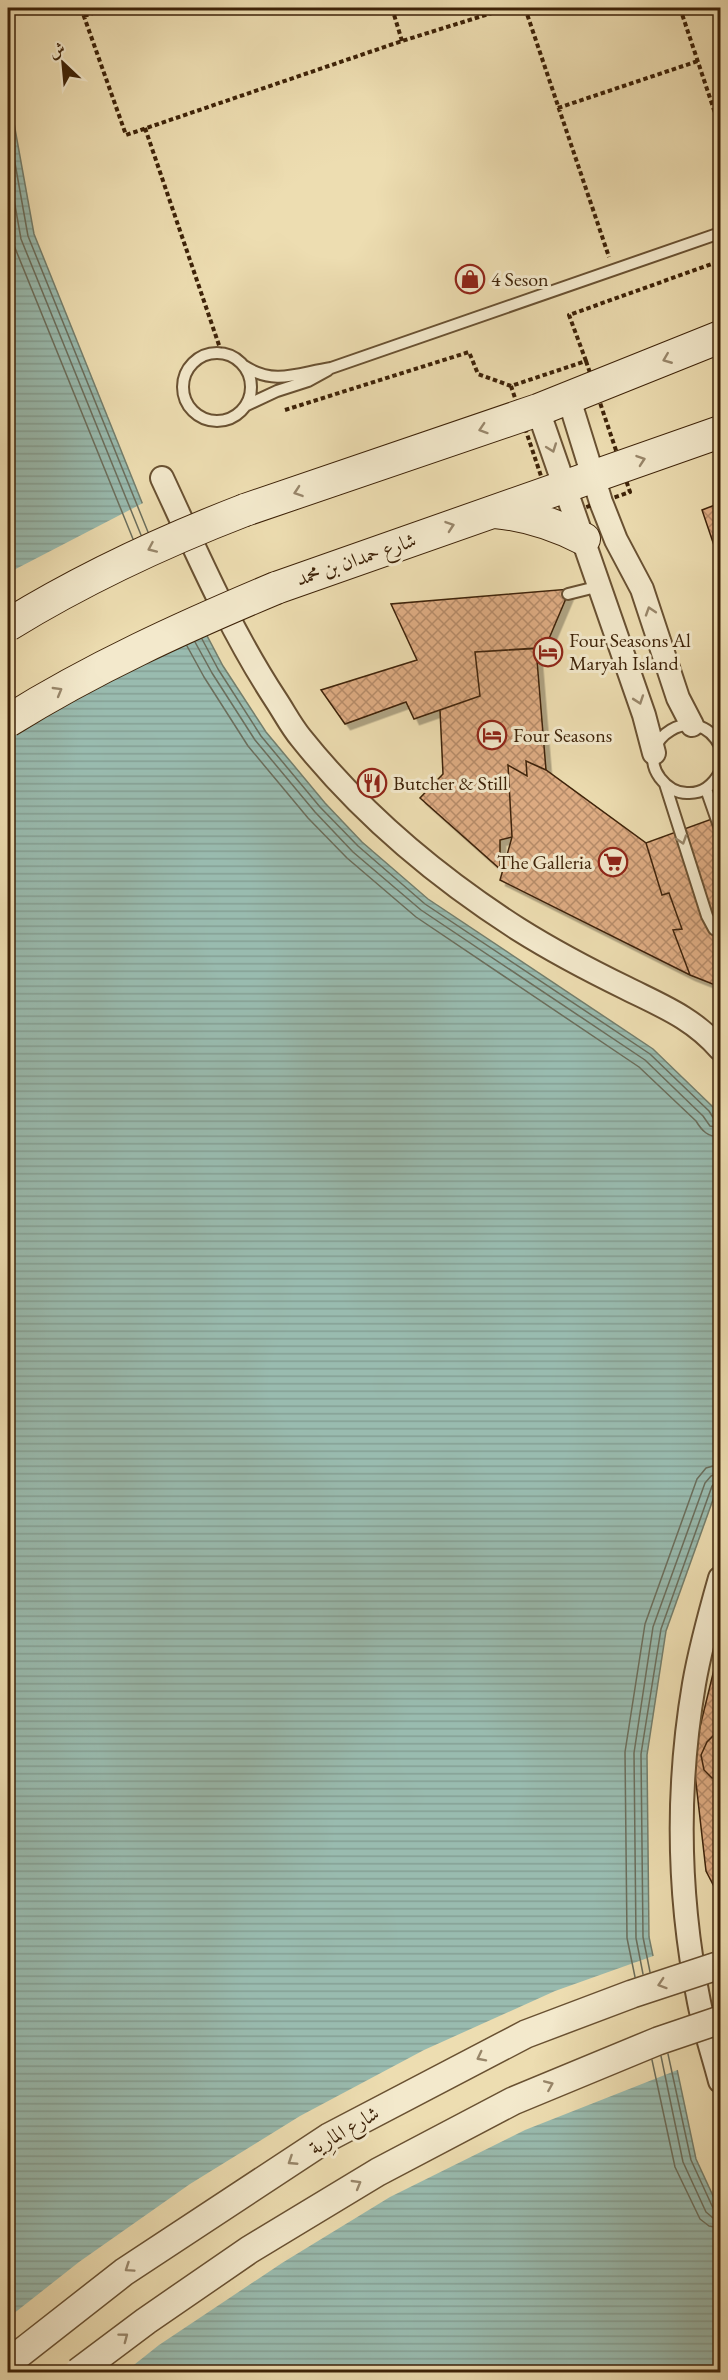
<svg xmlns="http://www.w3.org/2000/svg" width="728" height="2380" viewBox="0 0 728 2380" font-family="'EB Garamond',Amiri,serif">
<style>
.water{fill:url(#water-rules);stroke:#747e6c;stroke-width:1.5}
.pier{fill:#edddb1}
.lines{fill:none;stroke-linecap:round;stroke-linejoin:round}
.shore{stroke:#6b6e5c;stroke-width:1.5}
.building{fill:url(#building-cross-hatch);stroke:#3d2208;stroke-width:1.5;filter:url(#shadow)}
.service-casing{stroke:#695132;stroke-width:14}
.minor-casing{stroke:#695132;stroke-width:26}
.secondary-casing{stroke:#3d2208;stroke-width:34}
.path{stroke:#3d2208;stroke-width:4;stroke-dasharray:4.5 3;stroke-linecap:butt}
.service{stroke:#f3e9cc;stroke-width:10}
.minor{stroke:#f3e9cc;stroke-width:22}
.secondary{stroke:#f3e9cc;stroke-width:32}
.tertiary-bridge-casing{stroke:#695132;stroke-width:30;stroke-linecap:butt}
.secondary-bridge-casing{stroke:#3d2208;stroke-width:34;stroke-linecap:butt}
.tertiary-bridge{stroke:#f3e9cc;stroke-width:27}
.secondary-bridge{stroke:#f3e9cc;stroke-width:32}
.oneway{stroke:#98866a}
.labels{text-anchor:middle;dominant-baseline:central;stroke-width:6;stroke-linejoin:round;paint-order:stroke}
.poi-label{font-size:20px;fill:#3d2208;stroke:#f3e9cc;text-anchor:start}
.street-label{font-size:20px;fill:#3d2208;stroke:#f3e9cc}
</style>
<defs>
<pattern id="water-rules" width="6" height="5" patternUnits="userSpaceOnUse" patternTransform="scale(1.5)"><rect width="6" height="5" fill="#99bbaf"/><path d="M0 2.5h6" fill="none" stroke="#85a095"/></pattern>
<pattern id="building-cross-hatch" width="8" height="8" patternUnits="userSpaceOnUse" patternTransform="scale(1.5)"><rect width="8" height="8" fill="#dfad84"/><path d="M0 0l8 8M0 8l8-8" fill="none" stroke="#b68c6a"/></pattern>
<filter id="shadow"><feDropShadow dx="5.5" dy="5.5" stdDeviation="0" flood-color="#0004"/></filter>
</defs>
<rect width="100%" height="100%" fill="#edddb1"/>
<filter id="stains"><feTurbulence type="fractalNoise" baseFrequency=".00333" numOctaves="4"/><feColorMatrix values="0 0 0 0 .2 0 0 0 0 .09 0 0 0 0 .02 0 0 0 .5 -.17"/></filter>
<radialGradient id="worn" r=".72"><stop offset=".6" stop-color="#630" stop-opacity="0"/><stop offset="1" stop-color="#630" stop-opacity=".3"/></radialGradient>
<path class="water" d="M8,90L34,234L149,520L184,592L223,666L266,732L325,803L362,842L428,899L653,1049L714,1108L720,1119V1480L666,1631L647,1755L649,1937L696,2159L720,2211V2372H8Z"/>
<path class="pier" d="M145,502L186,591L207,629L78,692L8,737V573Z
M656,1955L680,2069L525,2130L390,2197L282,2263L159,2345L125,2372H8V2318L79,2262L190,2184L300,2116L424,2050L555,1991Z"/>
<g class="lines">
<path class="shore" d="M8,124L28,236L148,532
M8,166L21,239L141,535
M8,216L13,243L133,539
M202,639L218,669L261,736L320,807L358,846L425,904L650,1054L709,1111L714,1119L720,1121
M195,642L212,673L255,740L315,812L353,852L421,910L645,1060L703,1116L710,1126L720,1128
M187,646L204,677L248,746L308,818L347,858L416,917L639,1067L696,1121C702,1131 708,1137 720,1137
M650,1972L643,1937L641,1754L661,1629L712,1486L716,1482L720,1481
M643,1974L636,1938L634,1753L653,1627L705,1483L711,1476L720,1473
M635,1977L627,1938L625,1752L645,1624L697,1479L706,1468L720,1464
M668,2054L691,2160L713,2208L720,2212
M661,2056L683,2162L706,2212L713,2218L720,2219
M652,2060L675,2167L700,2219L709,2226L720,2228"/>
</g>
<path class="building" d="M720,503V563L702,510Z
M570,589L545,648L475,652L480,696L414,719L406,702L345,724L321,690L417,660L391,604Z
M536,648L546,770L526,761L527,776L508,765L512,837L500,840V869L420,798L443,774L440,710L480,696L475,652Z
M526,761L546,770L646,843L720,816V987L690,975L500,880L512,837L508,765L527,776Z
M526,761L546,770L646,843L662,895L669,893L682,929L673,930L690,975L500,880L512,837L508,765L527,776Z
M720,1645V1898L706,1871L695,1774L698,1735Z
M720,1729V1778H712L704,1770L701,1755L707,1742Z"/>
<g class="lines">
<g class="service-casing">
<path id="service" d="M183 387a34 34 0 1 1 68 0a34 34 0 1 1-68 0Z
M244,366C275,386 298,373 331,368L720,233
M245,406L277,391L308,381L328,370
M568,594L600,586
M720,746C697,699 632,740 660,778C667,787 676,793 687,793C703,794 713,785 720,772
M665,784L707,916L714,929L720,933
M706,789L720,829"/>
</g>
<g class="minor-casing">
<path id="minor" d="M569,399L601,502L616,540L642,589L678,698L692,725
M538,410L644,715L654,753
M162,478C197,553 230,630 276,700C284,712 291,726 301,738C361,813 437,877 518,929C553,951 589,970 626,988C662,1006 693,1018 720,1049
M720,1578C710,1613 700,1649 694,1684C676,1790 678,1897 699,2002C704,2028 713,2054 720,2081"/>
</g>
<g class="secondary-casing">
<path id="secondary" d="M245,510L538,410L720,337
M495,512C527,515 555,524 584,539
M276,588L720,432"/>
</g>
<path class="path" d="M81,8L126,135L402,41L508,8
M392,8L402,41
M525,8L609,257
M680,8L720,128
M84,16L108,8
M558,108L698,61
M145,128L222,354
M586,361L630,492L555,518L511,386Z
M586,361L569,315L720,261
M285,410L469,352L478,374L511,386"/>
<use href="#service" class="service"/>
<use href="#minor" class="minor"/>
<use href="#secondary" class="secondary"/>
<g class="tertiary-bridge-casing">
<path id="tertiary-bridge" d="M8,2363L124,2272L329,2137L526,2034L632,1994L717,1966
M78,2372L146,2321L249,2250L378,2172L513,2101L658,2041L720,2020"/>
</g>
<g class="secondary-bridge-casing">
<path id="secondary-bridge" d="M8,625C83,579 162,542 245,510
M8,721C93,668 183,627 276,588"/>
</g>
<use href="#tertiary-bridge" class="tertiary-bridge"/>
<use href="#secondary-bridge" class="secondary-bridge"/>
</g>
<defs><path id="oneway-chevron" d="M-2-3.5L2.5 0L-2 3.5" fill="none" stroke-width="1.6" stroke-linecap="round" stroke-linejoin="round" transform="scale(1.5)"/></defs>
<g class="oneway">
<use href="#oneway-chevron" transform="translate(667 359) rotate(158)"/>
<use href="#oneway-chevron" transform="translate(483 429) rotate(162)"/>
<use href="#oneway-chevron" transform="translate(552 448) rotate(70)"/>
<use href="#oneway-chevron" transform="translate(641 460) rotate(-19)"/>
<use href="#oneway-chevron" transform="translate(298 492) rotate(161)"/>
<use href="#oneway-chevron" transform="translate(450 526) rotate(-19)"/>
<use href="#oneway-chevron" transform="translate(152 548) rotate(156)"/>
<use href="#oneway-chevron" transform="translate(650 611) rotate(-108)"/>
<use href="#oneway-chevron" transform="translate(58 691) rotate(-30)"/>
<use href="#oneway-chevron" transform="translate(639 700) rotate(71)"/>
<use href="#oneway-chevron" transform="translate(682 840) rotate(72)"/>
<use href="#oneway-chevron" transform="translate(662 1984) rotate(162)"/>
<use href="#oneway-chevron" transform="translate(481 2057) rotate(153)"/>
<use href="#oneway-chevron" transform="translate(549 2085) rotate(-23)"/>
<use href="#oneway-chevron" transform="translate(292 2161) rotate(147)"/>
<use href="#oneway-chevron" transform="translate(357 2184) rotate(-30)"/>
<use href="#oneway-chevron" transform="translate(129 2268) rotate(146)"/>
<use href="#oneway-chevron" transform="translate(124 2337) rotate(-37)"/>
</g>
<defs>
<g id="shop-ring" transform="scale(1.5)"><circle r="9.5" fill="#f3e9cc" stroke="#8f2418" stroke-width="1.5"/><path d="M-5-2.5h2.3a2.7 3.5 0 0 1 5.4 0H5L5.5 6h-11ZM-1.5-2.5h3a1.5 2.3 0 0 0-3 0Z" fill="#8f2418"/></g>
<g id="hotel-ring" transform="scale(1.5)"><circle r="9.5" fill="#f3e9cc" stroke="#8f2418" stroke-width="1.5"/><path d="M-6-4.5h1.5V1H6V5H4.5V3h-9V5H-6ZM-4 0a1.8 1.8 0 1 1 3.6 0ZM.5 0V-2.5h3Q6-2.5 6 0Z" fill="#8f2418"/></g>
<g id="restaurant-ring" transform="scale(1.5)"><circle r="9.5" fill="#f3e9cc" stroke="#8f2418" stroke-width="1.5"/><path d="M-5-6h1v4h1v-4h1v4h1v-4h1v5L-1.5 .5V6h-2V.5L-5-1ZM5-6V6H3V1.5H1.5Q1.5-4 5-6Z" fill="#8f2418"/></g>
<g id="supermarket-ring" transform="scale(1.5)"><circle r="9.5" fill="#f3e9cc" stroke="#8f2418" stroke-width="1.5"/><path d="M-6-5.5h2.5l.6 2H6L4.5 2H-2.5L-4.4-4H-6ZM-1.5 3.2a1.3 1.3 0 1 0 .1 0ZM3 3.2a1.3 1.3 0 1 0 .1 0Z" fill="#8f2418"/></g>
</defs>
<g fill-rule="evenodd">
<use href="#shop-ring" x="470" y="279"/>
<use href="#hotel-ring" x="548" y="652"/>
<use href="#hotel-ring" x="492" y="735"/>
<use href="#restaurant-ring" x="372" y="783"/>
<use href="#supermarket-ring" x="613" y="862"/>
</g>
<g class="labels">
<g class="poi-label">
<text x="491" y="279">4 Seson</text>
<text x="569" y="640">Four Seasons Al<tspan x="569" dy="23">Maryah Island</tspan></text>
<text x="513" y="735">Four Seasons</text>
<text x="393" y="783">Butcher &amp; Still</text>
<text x="592" y="862" text-anchor="end">The Galleria</text>
</g>
<g class="street-label">
<text transform="translate(356 559) rotate(-19)">شارع حمدان بن محمد</text>
<text transform="translate(344 2130) rotate(-30)">شارع المارِية</text>
</g>
</g>
<rect width="728" height="2380" fill="none" stroke="#edddb1" stroke-width="30"/>
<rect x="9" y="9" width="710" height="2362" fill="none" stroke="#3d2208" stroke-width="3"/>
<rect x="15" y="15" width="698" height="2350" fill="none" stroke="#3d2208" stroke-width="1.5"/>
<g transform="translate(63 63) rotate(334)" stroke="#f3e9cc" stroke-width="4.5" paint-order="stroke">
<path d="M0-4.5L10 22L0 15L-10 22Z" fill="#3d2208"/>
<text y="-9" font-size="16" font-weight="bold" text-anchor="middle" fill="#3d2208">ش</text>
</g>
<rect width="100%" height="100%" filter="url(#stains)"/>
<rect width="100%" height="100%" fill="url(#worn)"/>
</svg>
